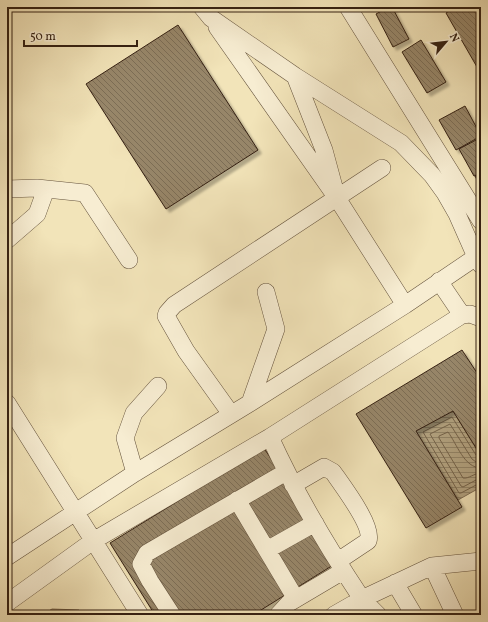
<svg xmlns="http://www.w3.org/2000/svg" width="488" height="622" viewBox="0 0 488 622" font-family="Vollkorn,serif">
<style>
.water{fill:url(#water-rules);stroke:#806e54}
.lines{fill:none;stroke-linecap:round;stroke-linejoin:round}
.shore{stroke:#746249;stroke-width:1}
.building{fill:url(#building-back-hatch);stroke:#352112;filter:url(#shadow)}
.minor-casing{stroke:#64523c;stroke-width:18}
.minor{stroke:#f7edd2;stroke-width:17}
</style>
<defs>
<pattern id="water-rules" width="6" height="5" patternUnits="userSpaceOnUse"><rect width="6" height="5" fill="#b2a280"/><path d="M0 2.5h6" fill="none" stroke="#928467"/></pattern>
<pattern id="building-back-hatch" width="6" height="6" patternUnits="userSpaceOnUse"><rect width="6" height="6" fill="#978669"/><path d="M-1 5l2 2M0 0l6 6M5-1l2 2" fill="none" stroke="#7c6d55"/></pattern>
<filter id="shadow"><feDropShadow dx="3.5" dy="3.5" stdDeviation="1" flood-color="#0004"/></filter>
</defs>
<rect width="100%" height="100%" fill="#f2e4b9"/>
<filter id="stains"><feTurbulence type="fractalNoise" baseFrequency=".005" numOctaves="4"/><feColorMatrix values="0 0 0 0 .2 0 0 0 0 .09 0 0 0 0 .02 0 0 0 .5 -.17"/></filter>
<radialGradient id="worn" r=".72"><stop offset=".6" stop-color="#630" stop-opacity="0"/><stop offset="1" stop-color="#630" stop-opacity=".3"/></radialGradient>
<path class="water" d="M453,411L481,456V487L458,500L416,431Z
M52,609L79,610L82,615H42Z"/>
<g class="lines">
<path class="shore" d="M481,457L476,455L452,417L423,432L459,493H461L478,484H481
M481,462H476L472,459L450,424L430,434L461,486L463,487L476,480L481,479
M481,468C464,468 457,444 448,432L439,436V438L463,478C469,479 474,473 481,473"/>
</g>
<path class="building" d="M389,7H392L409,39L393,47L376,14Z
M456,7H481V74L446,13Z
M178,25L258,150L166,209L86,84Z
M421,40L446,82L427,93L402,52Z
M465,106L481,136L456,150L439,120Z
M476,140L481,149V173L474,176L459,149Z
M481,173V187L475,176Z
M462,350L481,379V456L453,411L416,431L462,507L426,528L356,414Z
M264,448L338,562L253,615H155L110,543Z"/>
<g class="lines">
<g class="minor-casing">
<path id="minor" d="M202,7L211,18L295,76L401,143L432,175L445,193L457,214L476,257L481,265
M348,7L481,221
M217,27L337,198L405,305
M295,76L324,150L334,187
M7,189L37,188L85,193L129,260
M7,240L37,214L46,189
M462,315L470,314L481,318
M7,403L140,615
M250,403L276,329L266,292
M231,414L186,351L166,316L167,313L174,305L382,168
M270,437L462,315L439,281
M135,473L125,438L134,413L158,386
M293,485L324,467L333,472C342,485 374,527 368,541L338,561
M237,500L296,599
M267,550L315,523
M7,557L135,473L250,403L405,305L476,257L481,251
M432,566L455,615
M395,583L414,615
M7,603L93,541L270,437C296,494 328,548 362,599L432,566L481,561
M172,615L150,581L141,564L147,553L286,472
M278,615L289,603L343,571
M334,615L362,599L378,615"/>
</g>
<use href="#minor" class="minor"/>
</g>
<rect width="488" height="622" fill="none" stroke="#f2e4b9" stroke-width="24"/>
<rect x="8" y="8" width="472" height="606" fill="none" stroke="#352112" stroke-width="2"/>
<rect x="12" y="12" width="464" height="598" fill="none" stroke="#352112"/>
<g transform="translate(446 42) rotate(62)" stroke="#f7edd2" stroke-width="3" paint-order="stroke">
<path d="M0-3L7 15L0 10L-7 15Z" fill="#352112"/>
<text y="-6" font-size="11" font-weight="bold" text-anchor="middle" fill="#352112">N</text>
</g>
<path d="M24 40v6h113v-6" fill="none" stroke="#352112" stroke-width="2"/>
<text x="30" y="40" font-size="12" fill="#352112" stroke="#f7edd2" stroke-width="3" paint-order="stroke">50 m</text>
<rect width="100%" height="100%" filter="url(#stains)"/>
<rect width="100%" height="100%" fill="url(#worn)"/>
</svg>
